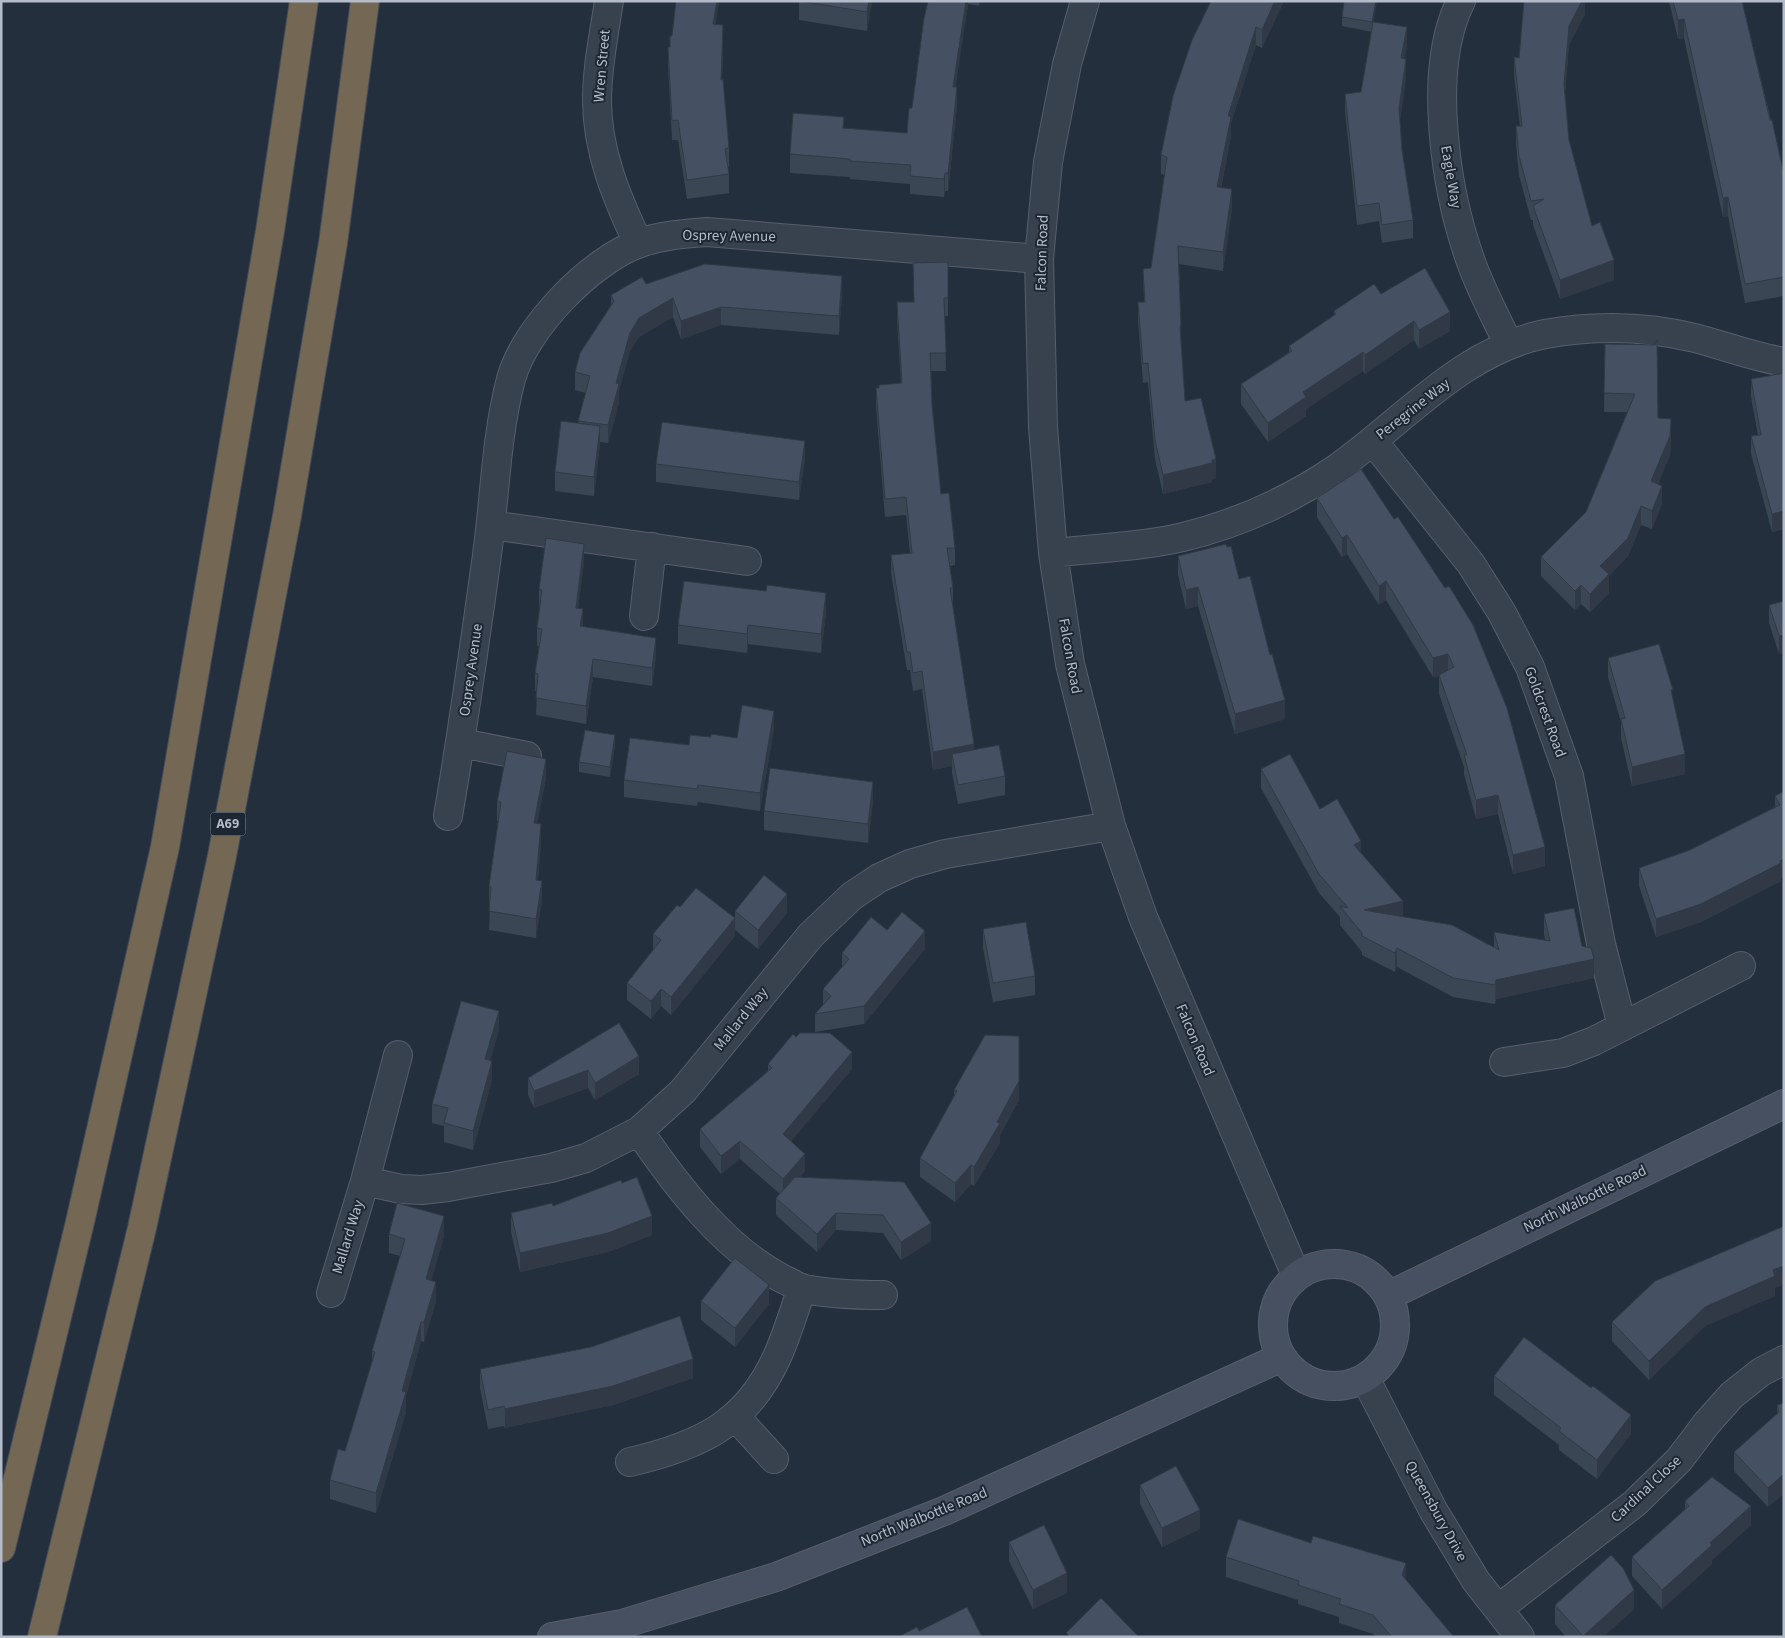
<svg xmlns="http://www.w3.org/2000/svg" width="1785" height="1638" viewBox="0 0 1785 1638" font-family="'Source Sans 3',sans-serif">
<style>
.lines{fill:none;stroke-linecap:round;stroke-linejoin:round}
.street-casing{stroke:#565f6c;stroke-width:30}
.secondary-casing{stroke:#565f6c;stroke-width:30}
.highway-casing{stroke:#434c59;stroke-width:30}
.street{stroke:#38414e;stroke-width:28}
.secondary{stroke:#465061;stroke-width:28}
.highway{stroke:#746855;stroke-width:28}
.wall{fill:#3b4654}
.shaded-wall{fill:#303945}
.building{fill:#455162;stroke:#303945}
.labels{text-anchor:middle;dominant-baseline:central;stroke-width:4;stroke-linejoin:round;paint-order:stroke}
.shield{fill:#1d2633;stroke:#878f9c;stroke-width:1}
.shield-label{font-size:14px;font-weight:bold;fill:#b4bcc9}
.street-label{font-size:15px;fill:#b4bcc9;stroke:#1d2633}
</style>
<rect width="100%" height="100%" fill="#242f3e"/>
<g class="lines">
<g class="street-casing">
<path id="street" d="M609,1C604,34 597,67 597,100C597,152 617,198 638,243
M1085,1L1067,64L1048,162L1039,259L1043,427L1053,553L1070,664L1111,826L1143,917L1296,1275
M1461,1C1426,70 1446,192 1471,262C1481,290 1496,318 1509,345
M1373,441L1471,564L1502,613L1530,667L1569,776L1601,944L1622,1026
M491,525L747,561
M1053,553C1096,548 1141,547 1183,537C1237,524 1290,500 1336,469C1403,422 1461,351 1545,334C1595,325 1646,326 1695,338C1725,346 1754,357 1784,362
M644,616L652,547
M461,743L527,756
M448,816C463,729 475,642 487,555C495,496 496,436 511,379C525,328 591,260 640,243C662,235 684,234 707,232L1039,259
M1504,1062L1563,1053L1594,1041L1741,966
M639,1131C676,1185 724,1249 783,1279C790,1282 797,1287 804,1289C830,1294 857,1295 883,1295
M365,1181L401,1189L422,1190L448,1187L551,1168L586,1158L639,1131L683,1091L811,935L852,896L879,878L910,864L945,854L1111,826
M331,1293L365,1181L398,1055
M1365,1378L1433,1510L1476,1581L1520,1637
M735,1416L774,1459
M630,1462C699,1446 746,1425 777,1357C787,1335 794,1311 802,1288
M1498,1609L1635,1503L1679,1460L1707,1423L1732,1395L1761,1372L1784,1360"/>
</g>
<g class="secondary-casing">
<path id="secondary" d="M1273 1325a61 61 0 1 1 122 0a61 61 0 1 1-122 0Z
M1388,1296L1784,1104
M552,1637L622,1624L776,1577L944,1511L1282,1357"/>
</g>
<g class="highway-casing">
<path id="highway" d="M1,1548L80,1222L165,847L270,231L304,1
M42,1637L142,1228L222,856L287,516L333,243L365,1"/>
</g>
<use href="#street" class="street"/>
<use href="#secondary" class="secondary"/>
<use href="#highway" class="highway"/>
</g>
<path class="wall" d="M799,1H872L867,31L799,20Z
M928,1H980L979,6L968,4L955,87L957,106L948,191H945L944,197L910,194V184L850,179V177L790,173V154L844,128L907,133L912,108Z
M1211,1H1283V3L1262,48L1256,45L1231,123V136L1221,188L1232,208L1223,271L1179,264L1181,326V345L1185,401L1216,478L1212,479V482L1163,494L1155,459L1148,382L1143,383L1138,321V302H1144L1143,269L1151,268L1165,175L1161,174V155Z
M1585,1V14L1569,45L1565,93L1569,140L1592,226L1614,280L1560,299L1533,225V220H1531L1519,175L1516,145V126H1520L1514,76V57L1519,58Z
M1669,1H1742L1784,174V296L1745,303L1728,216L1723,217L1684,38L1678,39Z
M1342,17L1374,22L1407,46L1404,59L1406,78L1400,120L1402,150L1413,220V238L1382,243L1379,221L1357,225L1345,112V94L1361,92L1372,32L1342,26Z
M716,25L723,44L722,80L729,148V167H728L729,174V193L687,199L678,140H672L668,66V47H670L672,36Z
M948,262V316H945L946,371H931L932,405L941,494L955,548V565L950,566L953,588V606H952L974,750L1005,776V795L958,804L952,773V766L933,770L922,689L913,691L910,670H907L891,573V555L910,553L906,515L885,517L876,406V388H879V385L901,383L897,320V302H914Z
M646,284L842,294L839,335L721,325L681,339L673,317L639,337L630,351L619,390V403L608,443L600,442L594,496L555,491V472L578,423L586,393L575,390V372L611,306V295Z
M1381,294L1450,331L1419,349L1414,340L1365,374L1363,371L1306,409V416L1268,442L1241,404V384L1289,352V346L1334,315V311Z
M1605,344L1658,418L1671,438L1670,455L1658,484L1662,504L1652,529L1641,525L1628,556L1609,576V593L1590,612L1581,604L1575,610L1541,576V557L1586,512L1627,412H1604Z
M1784,373V529L1772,532L1751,454V436L1758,435L1751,397V379Z
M805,459L799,500L656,482V464Z
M1317,498L1394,519L1545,866L1513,874L1498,814L1476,819L1464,774V767L1439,694V676L1433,677L1386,600L1379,605L1347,554L1342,557L1317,517Z
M1227,547L1239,579L1285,719L1235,734L1198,606L1186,609L1178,575V556Z
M584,562L578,608L583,626L656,656L652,686L593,677L586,724L536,715L537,691H535V673L539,646H537V628L540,607H539V589Z
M1784,601V653L1779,654L1769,623V605Z
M826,612L821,653L748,644L747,653L678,644V625Z
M1608,658L1685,774L1632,786L1621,738V722L1608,677Z
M774,728L760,811L698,802L697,806L624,797V780L689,745L711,737L737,738Z
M615,745L610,777L579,772V762Z
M1261,769L1320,809L1361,852L1403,917L1494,948V932L1545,940L1544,933V914L1582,946L1594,978L1496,999L1495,1004L1453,997L1397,967L1395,972L1362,955V952L1340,925V917L1319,893L1261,788Z
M546,778L537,823L541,843L538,880L542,900L536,938L489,930L490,906L489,905V886L498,821H497V802Z
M1784,791L1781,881L1701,922L1656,937L1639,886V868L1690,850L1775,807V796Z
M873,801L868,843L764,830V811Z
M680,907L735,936L671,1015L661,1006L651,1019L627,1000V983L653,950V934Z
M735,911L787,913L758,949L735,930Z
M983,929L1035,976V995L993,1002L983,948Z
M887,930L925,949L864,1024L815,1032V1014L823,1005V989L842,968V953Z
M619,1023L639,1074L595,1100L588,1088L534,1108L528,1095V1078Z
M499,1030L490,1060L492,1080L473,1150L444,1142V1126L432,1123V1104Z
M796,1037L852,1069L791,1141L805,1171L800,1177L904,1182L931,1241L901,1260L883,1233L836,1230L817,1252L776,1215V1198L780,1194L740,1159L721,1174L700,1147V1129L768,1071V1064Z
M954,1090L1019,1100L1000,1135V1143L974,1186L971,1184L955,1202L920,1177V1158L954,1096Z
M622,1183L652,1235L608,1252L520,1272L511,1232V1213L553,1206Z
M389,1234L444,1236L431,1281L436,1301L424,1342L421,1341L406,1396V1412L376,1513L330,1499V1480L345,1451L372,1364V1351L400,1256L389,1253Z
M1775,1288V1296L1705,1326L1649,1380L1612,1341V1322Z
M701,1301L769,1304L735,1347L701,1320Z
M480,1369L693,1378L613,1405L505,1428L504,1426L488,1429L480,1388Z
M1494,1376L1631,1434L1597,1479L1559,1450V1445L1494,1395Z
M1784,1403L1768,1507L1734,1471V1452L1777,1414V1405Z
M1140,1485L1200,1529L1162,1547L1140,1504Z
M1685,1501L1751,1525L1712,1560V1564L1662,1609L1632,1576V1557L1685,1509Z
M1009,1542L1067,1593L1033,1609L1009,1561Z
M1226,1557L1406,1580L1454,1637H1376L1373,1634L1339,1623V1617L1298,1604V1600L1226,1577Z
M1555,1605L1634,1609L1603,1637H1566L1555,1624Z"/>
<path class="shaded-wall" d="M717,1H719L713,44V24Z
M869,1H872L867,31V12Z
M966,1H968V4L953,106V87Z
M1275,1H1283V3L1262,48V30Z
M1376,1H1377L1372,32V22Z
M1582,1H1585V14L1569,45L1564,103V84L1569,26Z
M1684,19V38L1678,39V20Z
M723,25V44L721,99V80Z
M1256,27V45L1231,123V136L1217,206V187L1228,116Z
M1407,27V46L1401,77V58Z
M1406,59V78L1399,126V108Z
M957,87V106L948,191V173Z
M945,173V191L944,197V179Z
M1232,189V208L1223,271V252Z
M1728,197V216L1723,217V198Z
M1614,260V280L1560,299V280Z
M842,276V294L839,335V316Z
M673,298V317L639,337L630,351L619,390V403L608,443V425L616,383L630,333L639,318Z
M721,307V325L681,339V321Z
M1450,312V331L1419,349V330Z
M1414,321V340L1365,374V355Z
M1363,352V371L1306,409V416L1268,442V423L1303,392Z
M1671,419V438L1670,455L1651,500V481Z
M600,426V445L594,496V477Z
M805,441V459L799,500V482Z
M1216,459V478L1212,479V482L1163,494V475Z
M1662,486V504L1652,529V511Z
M1641,506V525L1628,556L1609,576V593L1590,612V594L1600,566Z
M1784,511V529L1772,532V514Z
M1347,535V554L1342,557V538Z
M584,544V562L576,625V608Z
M1386,581V600L1379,605V586Z
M1581,585V604L1575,610V591Z
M1198,587V606L1186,609V590Z
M826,593V612L821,653V634Z
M583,609V626H580Z
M748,625V644L747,653V634Z
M1784,635V653L1779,654V636Z
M656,638V656L652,686V668Z
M1448,654V673L1433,677V658Z
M593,659V677L586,724V706Z
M1285,700V719L1235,734V714Z
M774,711V728L760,811V793Z
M615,735V745L610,777V767Z
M974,744V762L952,754V766L933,770V752Z
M1685,754V774L1632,786V767Z
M546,759V778L534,842V823Z
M873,782V801L868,843V824Z
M1498,795V814L1476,819V800Z
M541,824V843L536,899V880Z
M1361,841V860L1354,845Z
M1545,847V866L1513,874V855Z
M1784,859V877L1781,879V881L1701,922L1656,937V919Z
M542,881V900L536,938V919Z
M787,894V913L758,949V930Z
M1403,901V920L1364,910Z
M735,918V936L671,1015V997Z
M925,931V949L864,1024V1006Z
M1397,948V967L1395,972V953Z
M1594,959V978L1496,999L1495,1004L1496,980Z
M661,989V1006L651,1019V1001Z
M499,1011V1030L485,1078V1059Z
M1019,1036V1100L1000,1135V1143L974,1186V1167L997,1122Z
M852,1052V1069L783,1151V1134Z
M639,1056V1074L595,1100V1083Z
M492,1061V1080L473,1150V1131Z
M588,1070V1088L534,1108V1091Z
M740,1141V1159L721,1174V1156Z
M805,1154V1171L783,1196V1179Z
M971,1165V1184L955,1202V1183Z
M836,1213V1230L817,1252V1234Z
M444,1216V1236L426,1298V1279Z
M652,1216V1235L608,1252L520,1272V1253Z
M931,1223V1241L901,1260V1242Z
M1784,1266V1285L1775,1288V1296L1705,1326L1649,1380V1361L1705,1307L1773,1270Z
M436,1282V1301L424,1342V1322Z
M769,1285V1304L735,1347V1328Z
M421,1322V1341L406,1396V1412L376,1513V1493Z
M693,1359V1378L613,1405L505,1428V1409Z
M1631,1415V1434L1597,1479V1460Z
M1784,1474V1494L1768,1507V1488Z
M1751,1506V1525L1712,1560V1564L1662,1609V1590L1710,1543Z
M1200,1510V1529L1162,1547V1528Z
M1406,1563V1582L1402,1575Z
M1067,1573V1593L1033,1609V1590Z
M1634,1590V1609L1603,1637H1583Z"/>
<path class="building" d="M676,1H717L713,24L723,25L721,80L723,79L729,148L725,149L729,174L687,180L678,120L672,121L668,47H670V36H672Z
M800,1H869L867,12Z
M928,1H966L953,87H957L948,173H945L944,179L910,176L911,165L850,161V159L790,154L793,113L844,117L843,128L907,133L909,108H912L924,18Z
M1211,1H1275L1262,30L1256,27L1228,116L1231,117L1217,187L1232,189L1223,252L1178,246L1181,326H1180L1185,401L1201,398L1216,459L1212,460V463L1163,475L1155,440L1148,363L1143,364L1138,302H1145L1143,269L1151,268L1167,157L1161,155L1173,96L1192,40Z
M1344,1H1376L1372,22L1342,17Z
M1524,1H1582L1569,26L1564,84L1569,140L1592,226L1600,222L1614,260L1560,280L1533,206L1544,199L1531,201L1519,156L1516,126H1522L1514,57L1519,58Z
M1673,1H1742L1770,120H1772L1784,174V277L1745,284L1728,197L1723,198L1684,19L1678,20Z
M1373,22L1407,27L1401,58L1406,59L1399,108L1402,150L1413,220L1382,225L1379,203L1357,206L1345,94L1361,92Z
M948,262V298H944L946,353H930L932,405L941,494L949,493L955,548H947L953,588H950L974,744L933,752L922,671L913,673L910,652H907L891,555L912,553L906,497L885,499L876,388H879V385L902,383L897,302H914L913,263Z
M705,264L842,276L839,316L721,307L681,321L673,298L639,318L630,333L616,383L619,384L608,425L578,421L590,376L575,372L580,353L614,301L611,295L642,277L646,284Z
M1425,268L1450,312L1419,330L1414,321L1365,355L1363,352L1303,392L1306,397L1268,423L1241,384L1292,351L1289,346L1336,314L1334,311L1374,284L1381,294Z
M1657,340L1658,418L1671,419L1670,436L1651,481L1662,486L1652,511L1641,506L1628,538L1600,566L1609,574L1590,594L1581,585L1575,591L1541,557L1586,512L1635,394L1604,393L1605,344L1655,345Z
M1784,373V511L1772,514L1751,436L1761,435L1751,379Z
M561,421L600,426L594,477L555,472Z
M662,422L805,441L799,482L656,464Z
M1361,469L1394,519L1398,517L1445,588L1449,586L1473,625L1507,708L1545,847L1513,855L1498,795L1476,800L1464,755H1467L1439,675L1454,667L1448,654L1433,658L1386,581L1379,586L1347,535L1342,538L1317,498Z
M546,538L584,544L576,608L583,609L580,626L656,638L652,668L593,659L586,706L536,698L538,674L535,673L542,629L537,628L542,590L539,589Z
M1226,544L1227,547L1231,546L1239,579L1250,576L1270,655L1272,654L1285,700L1235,714L1198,587L1186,590L1178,556Z
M684,581L766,591L767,585L826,593L821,634L748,625L747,634L678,625Z
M1784,601V635L1779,636L1769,605Z
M1659,644L1673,690H1671L1685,754L1632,767L1621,719L1625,718L1608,658Z
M742,705L774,711L760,793L698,785L697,789L624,780L630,738L689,745L690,735L711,737V734L737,738Z
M585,730L615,735L610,767L579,762Z
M999,745L1005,776L958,785L952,754Z
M507,751L546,759L534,823L541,824L536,880L542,881L536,919L489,911L491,887L489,886L501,802H497Z
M1290,754L1320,809L1337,799L1361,841L1354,845L1403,901L1364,910L1452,925L1499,950L1494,932L1550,941L1544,914L1574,908L1582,946L1591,948L1594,959L1496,980L1495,985L1453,978L1397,948L1395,953L1362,936V933L1340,906L1348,908L1319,874L1261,769Z
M770,768L873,782L868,824L764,811Z
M1784,791V859L1780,861L1781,863L1701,904L1656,919L1639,868L1690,850L1780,805L1775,796Z
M764,875L787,894L758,930L735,911Z
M696,888L735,918L671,997L661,989L651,1001L627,983L661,940L653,934L677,905L680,907Z
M902,912L925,931L864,1006L815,1014L831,996L823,989L849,959L842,953L871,917L887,930Z
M1026,922L1035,976L993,983L983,929Z
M461,1001L499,1011L485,1059L492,1061L473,1131L444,1123L448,1108L432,1104Z
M619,1023L639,1056L595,1083L588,1070L534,1091L528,1078Z
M800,1033H830L852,1052L783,1134L805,1154L783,1179L740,1141L721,1156L700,1129L772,1068L768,1064L793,1034L796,1037Z
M985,1035L1019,1036V1081L997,1122L1000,1123L974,1167L971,1165L955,1183L920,1158L957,1091L954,1090Z
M637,1177L652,1216L608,1233L520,1253L511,1213L552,1203L553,1206L621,1180L622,1183Z
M795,1177L904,1182L931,1223L901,1242L883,1215L836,1213L817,1234L776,1198Z
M397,1203L444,1216L426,1279L436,1282L424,1322H421L402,1391L406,1392L376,1493L330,1480L338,1449L345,1451L375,1352L372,1351L405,1239L389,1234Z
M1784,1226V1266L1773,1270L1775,1276L1705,1307L1649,1361L1612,1322L1655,1281Z
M735,1258L769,1285L735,1328L701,1301Z
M680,1316L693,1359L613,1386L505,1409L504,1406L488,1410L480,1369L591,1347Z
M1524,1337L1591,1388L1593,1386L1631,1415L1597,1460L1559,1431L1561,1428L1494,1376Z
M1784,1403V1474L1768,1488L1734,1452L1779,1412L1777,1405Z
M1176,1466L1200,1510L1162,1528L1140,1485Z
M1712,1477L1751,1506L1710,1543L1712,1545L1662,1590L1632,1557L1689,1506L1685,1501Z
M1238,1519L1311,1543L1313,1536L1406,1563L1402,1575L1454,1637H1392L1373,1615L1339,1604L1341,1599L1298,1585L1299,1581L1226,1557Z
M1044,1525L1067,1573L1033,1590L1009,1542Z
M1611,1555L1623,1568L1634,1590L1583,1636L1555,1605Z
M1101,1598L1139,1637H1070L1066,1633Z
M967,1607L982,1637H898L917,1627L919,1631Z"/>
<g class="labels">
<rect class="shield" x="210.5" y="812.5" width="35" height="23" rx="4"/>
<g class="shield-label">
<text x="228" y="824">A69</text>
</g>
<g class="street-label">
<text transform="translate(602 66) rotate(-85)">Wren Street</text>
<text transform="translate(1451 177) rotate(80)">Eagle Way</text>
<text transform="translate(729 236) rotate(1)">Osprey Avenue</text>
<text transform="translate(1042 253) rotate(-88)">Falcon Road</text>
<text transform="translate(1413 409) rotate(-38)">Peregrine Way</text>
<text transform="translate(1070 656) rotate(80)">Falcon Road</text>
<text transform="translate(471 670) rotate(-82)">Osprey Avenue</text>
<text transform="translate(1545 712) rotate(70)">Goldcrest Road</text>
<text transform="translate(741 1019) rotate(-51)">Mallard Way</text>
<text transform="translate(1195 1040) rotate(67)">Falcon Road</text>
<text transform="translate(1585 1199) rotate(-26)">North Walbottle Road</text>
<text transform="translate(348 1237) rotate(-73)">Mallard Way</text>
<text transform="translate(1646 1489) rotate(-43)">Cardinal Close</text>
<text transform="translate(1436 1511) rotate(61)">Queensbury Drive</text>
<text transform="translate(924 1517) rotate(-22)">North Walbottle Road</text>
</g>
</g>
<rect width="1785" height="1638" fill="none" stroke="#b4bcc9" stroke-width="5"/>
</svg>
